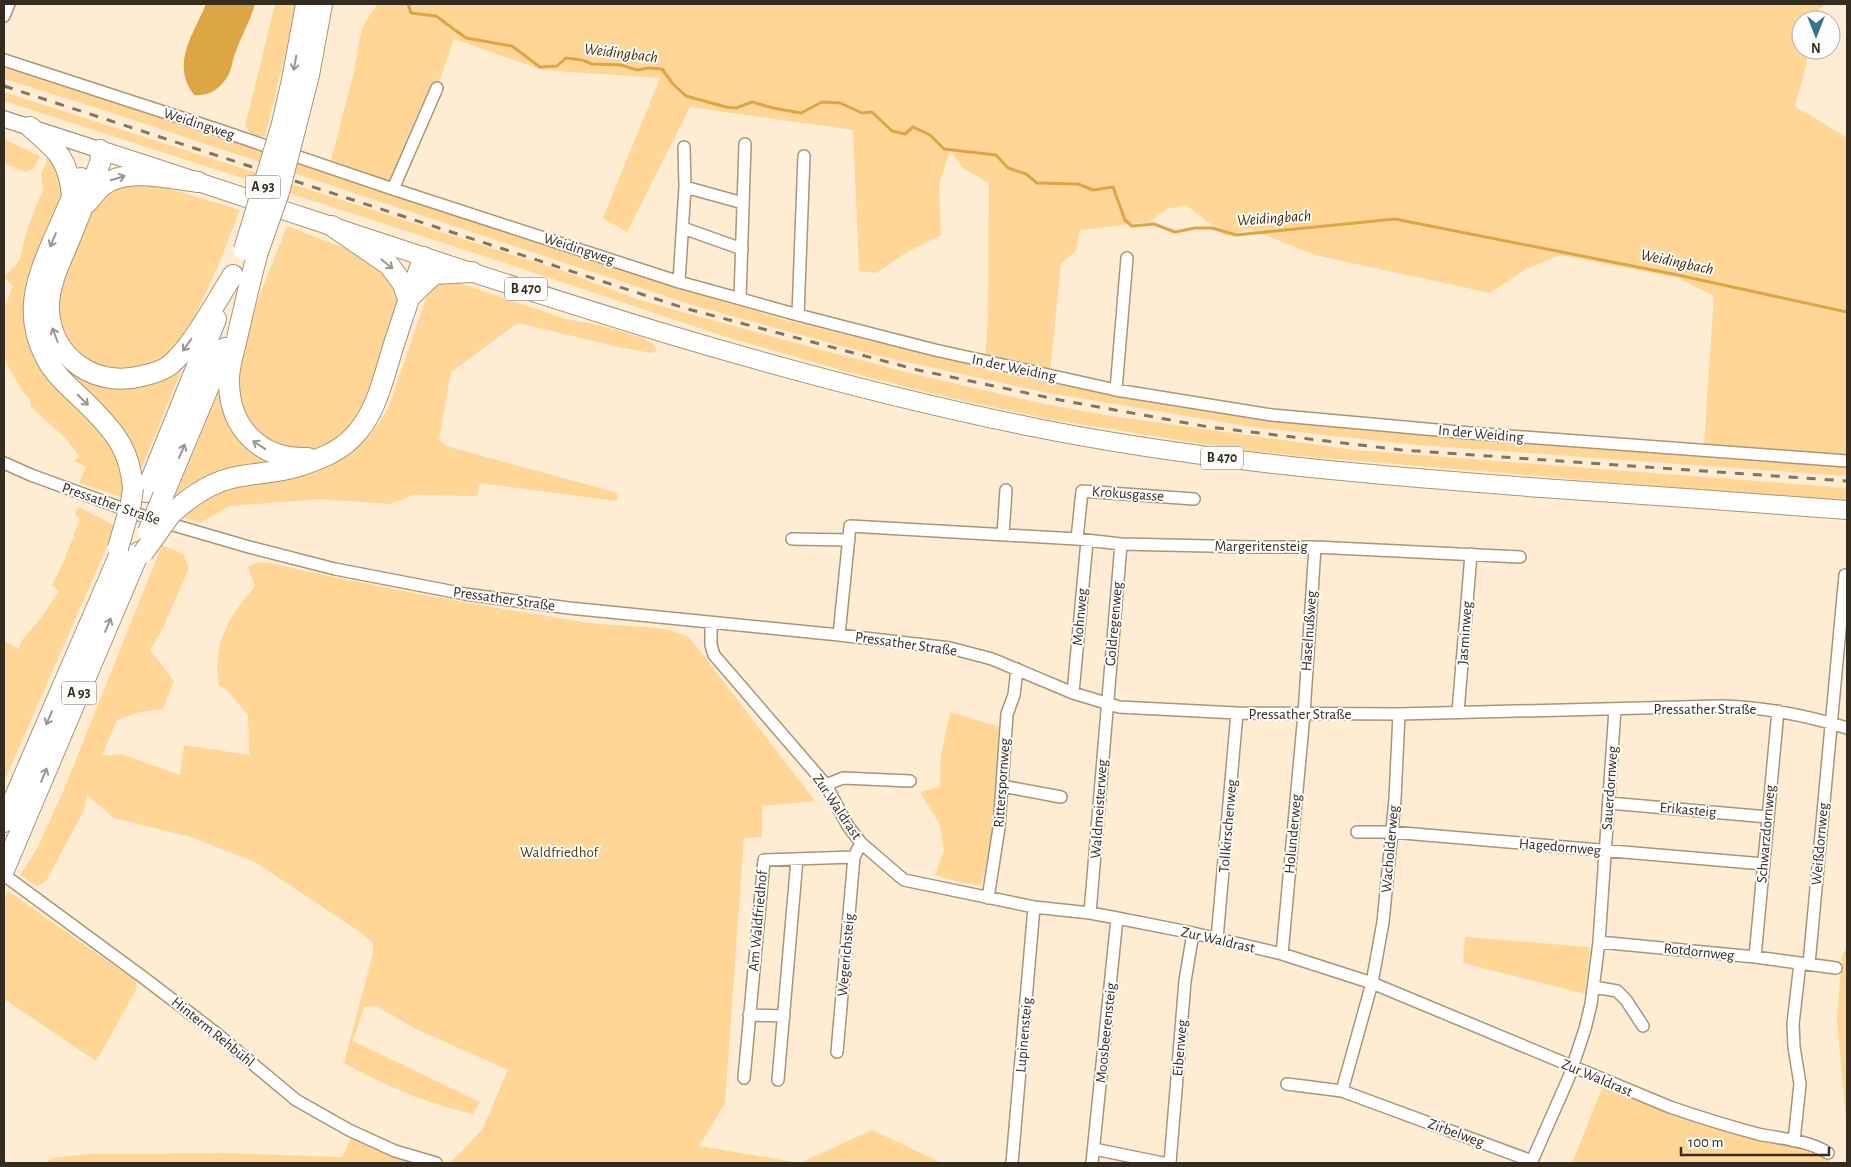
<svg xmlns="http://www.w3.org/2000/svg" width="1851" height="1167" viewBox="0 0 1851 1167" font-family="'Alegreya Sans',sans-serif">
<style>
.green{fill:#ffd696}
.water{fill:#dda645}
.lines{fill:none;stroke-linecap:round;stroke-linejoin:round}
.stream{stroke:#dda645;stroke-width:3}
.minor-casing{stroke:#a99577;stroke-width:14}
.secondary-casing{stroke:#a99577;stroke-width:18}
.primary-casing{stroke:#a99577;stroke-width:20}
.motorway-casing{stroke:#a99577;stroke-width:22}
.minor{stroke:#fff;stroke-width:11}
.secondary{stroke:#fff;stroke-width:15}
.primary{stroke:#fff;stroke-width:18}
.motorway{stroke:#fff;stroke-width:20}
.rail{stroke:#807564;stroke-width:3;stroke-dasharray:9 9;stroke-linecap:butt}
.motorway-bridge-casing{stroke:#a99577;stroke-width:22;stroke-linecap:butt}
.motorway-bridge{stroke:#fff;stroke-width:20}
.oneway{stroke:#9a9690}
.labels{text-anchor:middle;dominant-baseline:central;stroke-width:4;stroke-linejoin:round;paint-order:stroke}
.shield{fill:#fdfdfd;stroke:#706b62;stroke-width:1}
.shield-label{font-size:14px;font-weight:bold;fill:#342c20}
.street-label{font-size:15px;fill:#342c20;stroke:#fdfdfd}
.park-label{font-size:15px;fill:#503a12;stroke:#fdfdfd}
.water-label{font-size:16px;font-style:italic;fill:#412b00;stroke:#fdfdfd}
</style>
<rect width="100%" height="100%" fill="#feedd3"/>
<path class="green" d="M275,4H296L284,59L265,136H253L245,126Z
M377,4H1826L1810,17V20H1801V50H1807V62L1795,106L1847,138V455L1704,444L1714,296L1678,278L1560,255L1524,270L1490,293L1315,255L1250,229L1226,236L1186,205L1167,209L1149,222L1080,230L1076,251L1061,263L1050,373L985,356L988,321L989,183L963,168L950,151L939,185L941,235L907,252L876,273L859,271L853,130L690,107L627,232L603,218L660,78L542,70L454,39L441,76L390,182L331,160L353,76L362,28Z
M4,68L406,197L681,289L789,321L1010,375L1087,390L1197,407L1368,431L1847,465V476L1417,445L1252,427L1043,392L875,355L692,305L94,107L4,79Z
M4,92L563,271L639,300L781,339L910,373L1040,403L1105,415L1354,450L1847,488V500L1746,495L1692,489L1322,458L1234,449L1048,419L951,398L844,371L720,335L493,259L4,101Z
M4,139L40,156L35,167L26,172L4,163Z
M48,157L61,173L64,189L27,327L113,444C120,461 127,479 121,497L79,483L86,467L74,461L79,456L65,438L31,407L29,398L23,392L9,368L4,355V307L13,286L4,278V277L19,261L26,233L43,188L41,174Z
M144,181L240,210L219,264L194,318L173,349L160,360L148,366L121,371L92,364L66,343L56,312L57,296L94,203L110,187Z
M287,226L350,250L394,280L399,298L369,399L344,435L328,445L311,452L299,453L255,435L234,397L245,332Z
M456,282L566,319L599,325L644,338L654,345L657,351L651,353L623,348L518,323L451,372L439,439L446,446L618,493L617,501L480,483L477,496L413,495L390,504L321,499L230,506L200,523L180,516L207,494L348,454C367,440 377,427 389,406L429,290L434,284Z
M44,301L90,382L187,357L139,474L45,344Z
M223,383L224,396L281,463L173,501Z
M78,507L116,526L4,782V641L19,649L22,640L41,618L59,591L52,585L63,563L80,519L75,514Z
M162,545L183,554L189,568L163,628L150,650L174,681L163,709L140,712L117,720L102,756L121,754L180,775L184,745L249,755L248,715L227,690L218,684C213,641 229,617 255,586L248,567L257,562L270,563C374,587 478,605 583,622C617,628 660,622 690,638L815,801L762,806V837L744,838L725,1103L699,1146L800,1163L872,1130L942,1163H450L482,1130L508,1070L416,1029L376,1006L364,1007L353,1041L480,1102L473,1114C428,1104 385,1086 344,1063L373,953V943L360,932L255,862L191,837L114,818L87,795L84,810L46,881L37,886L20,875L37,849L65,787Z
M950,712L1000,727C1002,781 995,835 981,886L959,882L935,875L944,851L940,825L920,792L940,787L941,755Z
M8,891L136,981V990L96,1061L4,999V901Z
M1465,937L1590,947L1585,994L1463,963Z
M1847,946V1131L1837,1020L1842,956Z
M1604,1083L1825,1154L1831,1163H1572Z
M351,1138L413,1163H46L52,1158L89,1154L226,1153L342,1157Z"/>
<path class="water" d="M206,4H255C250,22 242,34 236,51C233,58 232,67 229,74C222,87 210,97 194,95C170,63 194,34 206,4Z"/>
<g class="lines">
<path class="stream" d="M408,4L411,13L436,16L466,38L512,46L540,67L557,66L566,58L582,60L592,64L621,65L637,70L648,68L662,69L673,84L686,96L726,107L736,108L752,102L773,108L801,113L822,102L840,103L862,113L872,112L892,131L905,134L913,127L930,135L944,149L996,155L1008,168L1026,174L1037,183L1078,184L1093,190L1113,187L1125,220L1132,226L1154,224L1175,232L1195,228H1212L1236,235L1395,219L1673,274L1847,312"/>
<g class="minor-casing">
<path id="minor" d="M4,16L9,4
M4,60L219,130L393,189L679,282L798,315L935,350L1116,390L1272,415L1470,433L1847,461
M685,187L743,203
M393,189L437,88
M683,228L742,249
M679,282L685,187L684,147
M740,299L745,144
M798,315L804,156
M1116,390L1127,258
M4,463L31,475L146,517L249,547L335,569L465,594L569,608L839,635L950,648L992,659L1073,693L1119,707L1237,713L1399,714L1720,706C1764,707 1805,715 1847,728
M1003,535L1006,490
M792,539L849,540
M1077,539L1082,491L1194,499
M711,623V645L714,655L826,785L848,826L861,843L904,880L1034,907L1090,913L1117,918L1193,933L1282,954L1372,983L1670,1107C1699,1117 1728,1126 1758,1134C1782,1139 1808,1140 1828,1153
M839,635L850,526L1077,539L1121,544L1253,547H1315L1520,557
M1073,693L1087,541
M1458,712L1471,554
M1399,714L1395,799L1383,922L1372,983L1342,1091L1532,1161L1569,1077L1585,1029L1591,1004L1599,942L1615,709
M826,785L843,778L910,781
M1002,786L1061,797
M1609,803L1768,817
M1357,832H1391L1764,864
M4,875L144,978L216,1033L296,1100L349,1130L395,1151L436,1163
M988,898L999,828L1007,714L1014,695L1017,669
M1090,913L1121,544
M1217,939L1237,713
M1599,942L1755,957L1836,968
M1282,954L1304,714L1315,547
M1755,957L1778,711
M1809,964L1845,575L1847,576
M1594,987L1617,991L1626,1000L1643,1026
M749,1015L784,1016
M837,1052L854,857
M744,1078L764,860L854,857L861,843
M778,1080L797,859
M1287,1084L1342,1091
M1794,1141L1800,1084L1794,1047L1793,1024L1800,963
M1094,1149L1163,1163
M1012,1163L1034,907
M1092,1163L1117,918
M1170,1163L1185,981L1193,933"/>
</g>
<g class="secondary-casing">
<path id="secondary" d="M4,119L100,150"/>
</g>
<g class="primary-casing">
<path id="primary" d="M100,150C408,249 714,363 1032,427C1200,461 1371,475 1542,488C1644,495 1745,502 1847,510"/>
</g>
<g class="motorway-casing">
<path id="motorway" d="M282,124L292,80L306,4
M30,127C57,150 68,158 72,195
M295,130L309,75L322,4
M100,150L101,160C91,187 80,214 69,241C60,263 48,286 49,310C52,359 96,388 142,376C151,374 163,371 170,365C193,346 216,301 233,275
M81,178C72,197 64,215 56,234C37,277 22,313 46,358C56,378 77,393 92,409C117,434 130,452 133,488
M88,202C94,194 101,185 110,181C135,169 172,179 198,182
M332,226L389,265L403,284L408,299
M258,252C250,280 244,309 237,338C234,352 228,369 229,383C230,429 261,460 308,458
M413,294L434,274L472,272
M146,492L216,319
M163,496L225,348
M185,502C200,491 214,482 232,478C253,473 276,473 296,467C317,460 338,453 353,437C377,413 384,375 394,344C404,314 413,285 424,257
M4,822L122,549
M4,870L139,552"/>
</g>
<use href="#minor" class="minor"/>
<use href="#secondary" class="secondary"/>
<use href="#primary" class="primary"/>
<use href="#motorway" class="motorway"/>
<path class="rail" d="M4,86L684,308L918,370L1060,400L1209,427L1402,450L1847,481"/>
<g class="motorway-bridge-casing">
<path id="motorway-bridge" d="M244,250L282,124
M258,252L279,192L295,130
M148,532L163,496
M118,548L131,503L133,488
M143,553L171,514L185,502"/>
</g>
<use href="#motorway-bridge" class="motorway-bridge"/>
</g>
<defs><path id="oneway-shaft" d="M-6 0H5M1.5-3L5.5 0L1.5 3" fill="none" stroke-width="1.6" stroke-linecap="round" stroke-linejoin="round" transform="scale(1.25)"/></defs>
<g class="oneway">
<use href="#oneway-shaft" transform="translate(295 63) rotate(100)"/>
<use href="#oneway-shaft" transform="translate(118 178) rotate(-17)"/>
<use href="#oneway-shaft" transform="translate(53 240) rotate(113)"/>
<use href="#oneway-shaft" transform="translate(387 264) rotate(39)"/>
<use href="#oneway-shaft" transform="translate(55 335) rotate(-111)"/>
<use href="#oneway-shaft" transform="translate(187 345) rotate(126)"/>
<use href="#oneway-shaft" transform="translate(83 400) rotate(45)"/>
<use href="#oneway-shaft" transform="translate(259 445) rotate(-147)"/>
<use href="#oneway-shaft" transform="translate(182 451) rotate(-67)"/>
<use href="#oneway-shaft" transform="translate(108 625) rotate(-67)"/>
<use href="#oneway-shaft" transform="translate(49 718) rotate(113)"/>
<use href="#oneway-shaft" transform="translate(44 775) rotate(-67)"/>
</g>
<g class="labels">
<g class="shield">
<rect x="245.5" y="175.5" width="35" height="23" rx="4"/>
<rect x="505" y="277.5" width="42" height="23" rx="4"/>
<rect x="1201" y="446.5" width="42" height="23" rx="4"/>
<rect x="61.5" y="681.5" width="35" height="23" rx="4"/>
</g>
<g class="shield-label">
<text x="263" y="187">A 93</text>
<text x="526" y="289">B 470</text>
<text x="1222" y="458">B 470</text>
<text x="79" y="693">A 93</text>
</g>
<g class="street-label">
<text transform="translate(199 124) rotate(18)">Weidingweg</text>
<text transform="translate(579 249) rotate(18)">Weidingweg</text>
<text transform="translate(1014 368) rotate(12)">In der Weiding</text>
<text transform="translate(1481 434) rotate(5)">In der Weiding</text>
<text transform="translate(1128 494) rotate(4)">Krokusgasse</text>
<text transform="translate(111 504) rotate(19)">Pressather Straße</text>
<text x="1261" y="546">Margeritensteig</text>
<text transform="translate(504 599) rotate(8)">Pressather Straße</text>
<text transform="translate(1080 617) rotate(-85)">Mohnweg</text>
<text transform="translate(1114 624) rotate(-85)">Goldregenweg</text>
<text transform="translate(1309 631) rotate(-86)">Haselnußweg</text>
<text transform="translate(1465 633) rotate(-86)">Jasminweg</text>
<text transform="translate(906 644) rotate(8)">Pressather Straße</text>
<text x="1705" y="709">Pressather Straße</text>
<text x="1300" y="714">Pressather Straße</text>
<text transform="translate(1002 783) rotate(-86)">Ritterspornweg</text>
<text transform="translate(1610 788) rotate(-86)">Sauerdornweg</text>
<text transform="translate(837 807) rotate(56)">Zur Waldrast</text>
<text transform="translate(1099 809) rotate(-86)">Waldmeisterweg</text>
<text transform="translate(1688 810) rotate(5)">Erikasteig</text>
<text transform="translate(1228 826) rotate(-85)">Tollkirschenweg</text>
<text transform="translate(1293 834) rotate(-85)">Holunderweg</text>
<text transform="translate(1766 834) rotate(-85)">Schwarzdornweg</text>
<text transform="translate(1820 844) rotate(-85)">Weißdornweg</text>
<text transform="translate(1560 847) rotate(5)">Hagedornweg</text>
<text transform="translate(1390 849) rotate(-85)">Wacholderweg</text>
<text transform="translate(758 921) rotate(-85)">Am Waldfriedhof</text>
<text transform="translate(1218 940) rotate(13)">Zur Waldrast</text>
<text transform="translate(1699 952) rotate(6)">Rotdornweg</text>
<text transform="translate(846 955) rotate(-85)">Wegerichsteig</text>
<text transform="translate(213 1032) rotate(39)">Hinterm Rehbühl</text>
<text transform="translate(1106 1033) rotate(-84)">Moosbeerensteig</text>
<text transform="translate(1024 1035) rotate(-85)">Lupinensteig</text>
<text transform="translate(1180 1048) rotate(-85)">Eibenweg</text>
<text transform="translate(1597 1078) rotate(23)">Zur Waldrast</text>
<text transform="translate(1456 1133) rotate(20)">Zirbelweg</text>
</g>
<g class="park-label">
<text x="559" y="852">Waldfriedhof</text>
</g>
<g class="water-label">
<text transform="translate(621 53) rotate(7)">Weidingbach</text>
<text transform="translate(1274 218) rotate(-4)">Weidingbach</text>
<text transform="translate(1677 262) rotate(12)">Weidingbach</text>
</g>
</g>
<rect width="1851" height="1167" fill="none" stroke="#342c20" stroke-width="10"/>
<g transform="translate(1816 35) rotate(180)"><circle r="24" fill="#fdfdfd" stroke="#ada9a5"/>
<path d="M0-4L9 19L0 12L-9 19Z" fill="#3a738c"/>
<text y="-8" font-size="14" font-weight="bold" text-anchor="middle" fill="#342c20">N</text>
</g>
<path d="M1681 1147v8h148v-8" fill="none" stroke="#342c20" stroke-width="2.5"/>
<text x="1688" y="1147" font-size="15" fill="#342c20" stroke="#fdfdfd" stroke-width="4" paint-order="stroke">100 m</text>
</svg>
